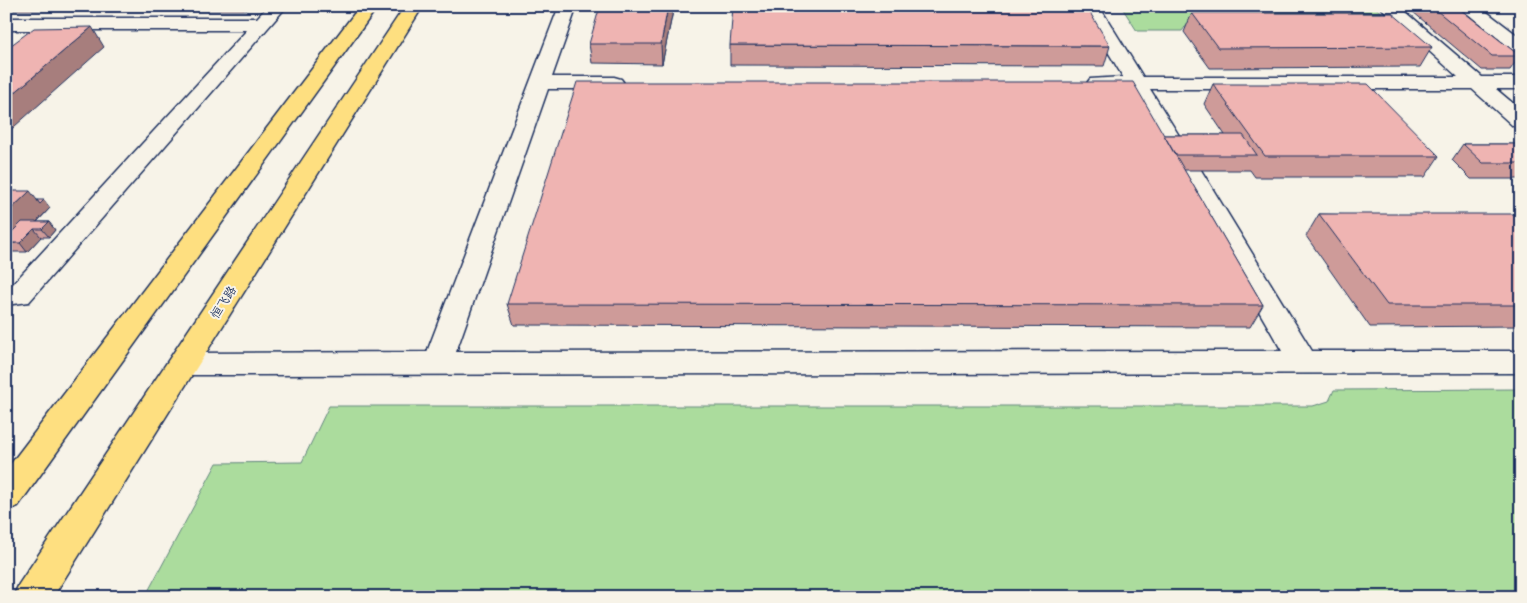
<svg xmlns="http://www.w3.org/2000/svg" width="1527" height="603" viewBox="0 0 1527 603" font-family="Delius,'LXGW WenKai TC',sans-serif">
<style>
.green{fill:#abdc9d;stroke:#63867e}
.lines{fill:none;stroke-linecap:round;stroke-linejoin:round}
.minor-casing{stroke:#1b2f5e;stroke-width:3}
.major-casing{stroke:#1b2f5e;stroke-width:3}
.minor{fill:#f7f3e8;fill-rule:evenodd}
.major{fill:#fedf80;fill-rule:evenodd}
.wall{fill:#ce9b99;stroke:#1b2f5e}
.shaded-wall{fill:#a77e7d;stroke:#1b2f5e}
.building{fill:#efb4b2;stroke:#1b2f5e}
.labels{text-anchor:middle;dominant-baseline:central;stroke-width:4;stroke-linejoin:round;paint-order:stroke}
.street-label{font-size:12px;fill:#1b2f5e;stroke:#f7f3e8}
</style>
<rect width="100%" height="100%" fill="#f7f3e8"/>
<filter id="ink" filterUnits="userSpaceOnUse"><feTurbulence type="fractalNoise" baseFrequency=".02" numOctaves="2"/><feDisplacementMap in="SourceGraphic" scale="10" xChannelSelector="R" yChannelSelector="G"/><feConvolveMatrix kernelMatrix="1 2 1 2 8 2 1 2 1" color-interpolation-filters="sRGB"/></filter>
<g filter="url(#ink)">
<path class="green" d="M1121,6H1374L1398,28L1185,27L1182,31H1137Z
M1521,389V597H145L217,463L302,462L329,406H1313L1329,401L1334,390Z"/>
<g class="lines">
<g class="minor-casing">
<path id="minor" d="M268,6H287L29,302L6,305V285H12L247,30H6V18H257Z
M559,6H577L552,77H614L621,79L624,83L621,87L614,89H548L456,352L1282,351L1177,170L1181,165L1189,163L1197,165L1201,170L1312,351H1521V373L183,375L173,372L168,364L173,356L183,353L427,352Z
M1081,6H1099L1143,77H1458L1379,6H1399L1482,77H1521V89H1496L1521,110V127L1513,126L1472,89H1150L1188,150L1185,155L1177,157L1169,155L1130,89L1090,87L1087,83L1090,79L1123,77Z
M1458,6H1479L1521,38V53L1514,51Z"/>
</g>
<g class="major-casing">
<path id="major" d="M360,6H378L18,506L6,511V470Z
M405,6H423L53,597H13L19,584Z"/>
</g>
<use href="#minor" class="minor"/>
<use href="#major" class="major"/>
</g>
<path class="wall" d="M6,6H251L247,10H6Z
M674,6L662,64L592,63L589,44Z
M1417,6H1456L1520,56L1510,70H1482L1413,12Z
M1192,13L1432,47L1420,67L1210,68L1184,32Z
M730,45L1110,46L1104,66L730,65Z
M1213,84L1439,156L1425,177H1255L1250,170H1184L1263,305L1250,327L514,325L507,304L1164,135H1225L1204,104Z
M1463,144H1521V179H1471L1452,160Z
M6,191L37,200L50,208L37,222H49L55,230L49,237H41L27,252H8L6,254Z
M1319,214L1521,218V326L1370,327L1306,236Z"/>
<path class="shaded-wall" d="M245,6H251L247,10Z
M668,6H674L662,64L661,44Z
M92,27L104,47L6,134V100Z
M30,191L40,204L44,200L50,208L16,243H6V214Z
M49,222L55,230L49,237L42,229Z
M34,229L41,237L27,252L20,243Z"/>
<path class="building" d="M600,6H668L661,44H589Z
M733,6H1086L1110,46L730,45Z
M1431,6H1456L1520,56H1492Z
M1192,13H1392L1432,47L1218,48Z
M92,27L6,100V49L34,28Z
M577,82H1133L1263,305L507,304Z
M1213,84H1368L1439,156H1265Z
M1164,135H1243L1257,155H1175Z
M1463,144H1521V163H1483Z
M6,191H30L6,214Z
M37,200H44L40,204Z
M1319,214H1516L1521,218V305H1387Z
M22,222H49L42,229H34L20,243H6V238Z"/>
</g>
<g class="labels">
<g class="street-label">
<text transform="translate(223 302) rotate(-57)">恒飞路</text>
</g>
</g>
<rect width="1527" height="603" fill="none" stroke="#f7f3e8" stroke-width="25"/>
<rect x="12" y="12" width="1502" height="578" fill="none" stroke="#1b2f5e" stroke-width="2" filter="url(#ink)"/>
</svg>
